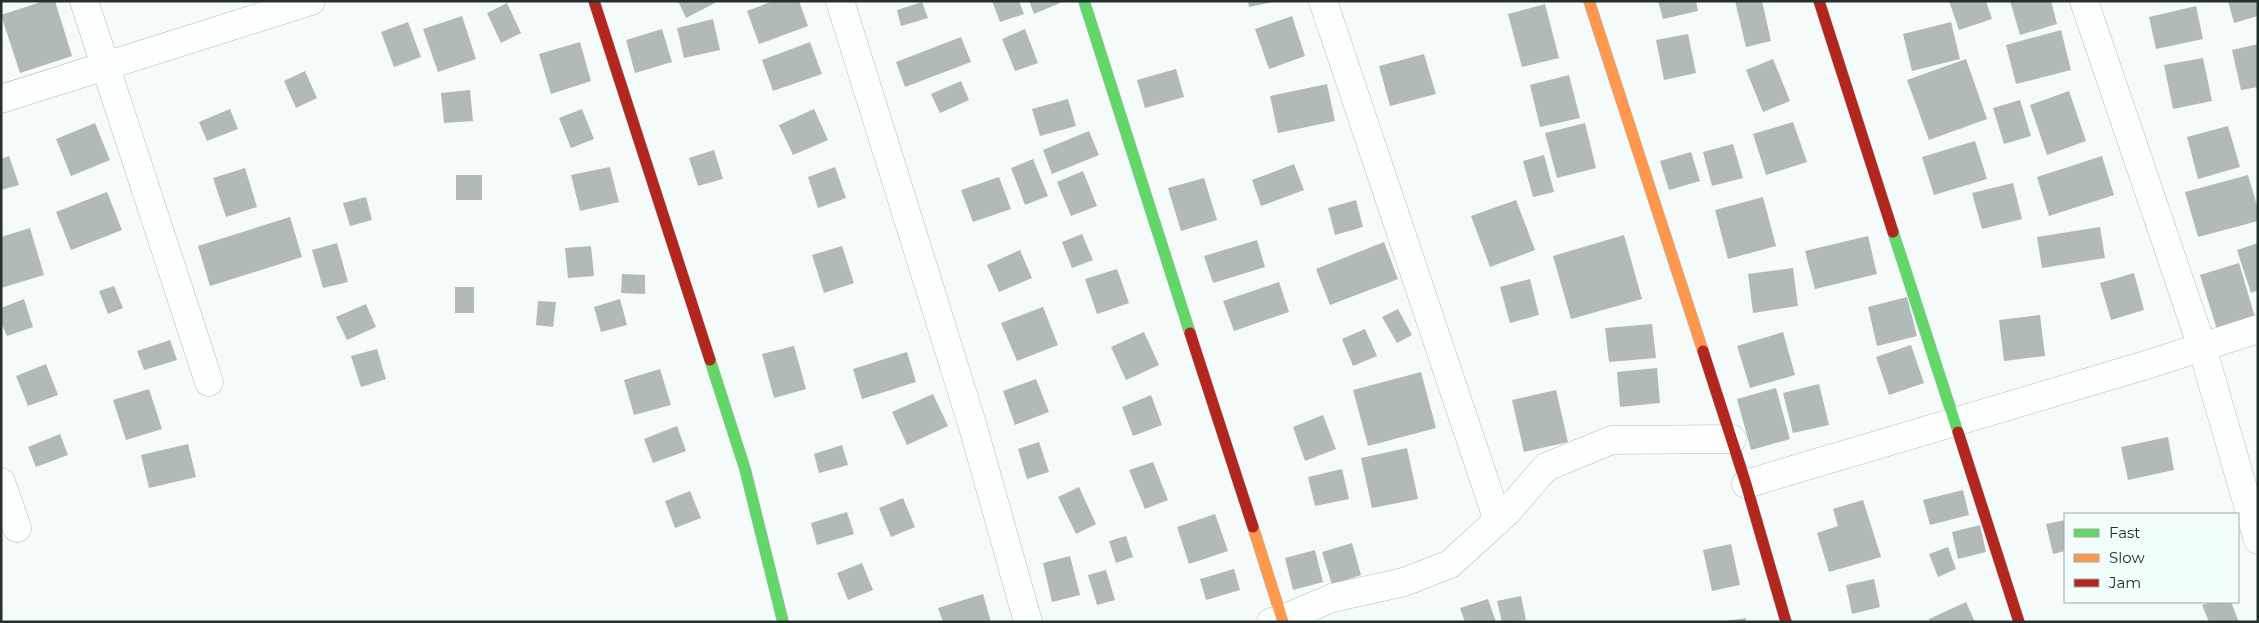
<svg xmlns="http://www.w3.org/2000/svg" width="2259" height="623" viewBox="0 0 2259 623" font-family="Montserrat,sans-serif">
<style>
.building{fill:#b1bab8}
.lines{fill:none;stroke-linecap:round;stroke-linejoin:round}
.street-casing{stroke:#b3bcba;stroke-width:29}
.fast-casing{stroke:#b3bcba;stroke-width:12}
.slow-casing{stroke:#b3bcba;stroke-width:12}
.jam-casing{stroke:#b3bcba;stroke-width:12}
.street{stroke:#fdfefe;stroke-width:28}
.fast{stroke:#63d668;stroke-width:11}
.slow{stroke:#ff974d;stroke-width:11}
.jam{stroke:#b3261e;stroke-width:11}
</style>
<rect width="100%" height="100%" fill="#f4fbfa"/>
<path class="building" d="M44,1H55L72,56L20,73L1,15Z
M678,1H715V3L686,18Z
M773,1H799L808,26L759,44L747,11Z
M992,1H1019L1024,14L1000,22Z
M1029,1H1059L1060,3L1034,14Z
M1248,1H1273V2L1249,7Z
M1658,1H1696L1698,11L1663,19Z
M1735,1H1762L1771,41L1746,47Z
M1949,1H1986L1992,19L1959,30Z
M2010,1H2051L2057,24L2020,35Z
M2228,1H2258V16L2234,23Z
M922,2L928,18L901,26L897,10Z
M507,3L521,33L501,43L487,13Z
M1545,4L1559,58L1522,67L1508,14Z
M2196,6L2203,39L2156,49L2149,17Z
M462,16L476,59L438,72L423,29Z
M1292,16L1305,56L1269,69L1255,29Z
M713,19L720,50L684,58L677,28Z
M408,22L421,57L394,67L381,32Z
M1951,22L1960,59L1912,71L1903,34Z
M662,29L672,62L635,73L626,40Z
M1025,29L1038,63L1015,71L1002,39Z
M2061,30L2071,70L2016,84L2006,45Z
M1688,34L1696,73L1664,80L1656,40Z
M961,37L971,62L905,87L896,62Z
M580,42L591,81L551,94L539,54Z
M810,42L822,74L773,91L762,60Z
M2258,44V87L2241,90L2232,50Z
M1424,54L1436,94L1390,106L1379,66Z
M2203,58L2212,101L2173,109L2164,65Z
M1773,59L1790,101L1763,112L1746,70Z
M1966,59L1987,119L1929,140L1907,80Z
M1176,69L1184,97L1145,108L1137,80Z
M305,71L317,98L296,108L284,81Z
M1569,75L1580,118L1540,127L1530,85Z
M961,81L969,100L940,113L931,94Z
M1327,84L1335,121L1278,133L1270,96Z
M470,90L473,121L444,123L441,93Z
M2069,91L2086,141L2047,155L2030,105Z
M1068,99L1076,126L1040,136L1032,109Z
M2020,100L2031,136L2004,144L1993,108Z
M230,109L238,129L207,141L199,122Z
M582,109L594,139L571,148L559,118Z
M814,109L828,140L793,155L779,125Z
M1793,122L1807,162L1766,175L1753,134Z
M95,123L110,160L71,176L56,139Z
M1585,123L1596,168L1557,178L1545,133Z
M2228,126L2240,167L2198,179L2187,137Z
M1089,131L1099,155L1052,174L1043,150Z
M1975,141L1987,179L1934,195L1922,157Z
M1733,144L1743,178L1712,186L1703,152Z
M714,150L723,179L698,186L689,158Z
M1691,152L1700,181L1669,190L1660,161Z
M1544,155L1554,192L1533,197L1523,161Z
M9,156L19,185L1,190V159Z
M2102,156L2114,195L2049,216L2037,177Z
M1033,159L1048,196L1025,205L1011,168Z
M1294,164L1304,190L1261,206L1252,180Z
M610,167L619,202L580,211L571,175Z
M835,167L846,198L818,208L808,177Z
M245,168L257,207L226,217L213,178Z
M1083,171L1097,206L1071,216L1057,182Z
M456,175H482V200H456Z
M2248,175L2258,209V221L2198,237L2185,192Z
M999,177L1011,209L973,222L961,190Z
M1204,178L1217,220L1181,231L1168,188Z
M2013,183L2022,219L1982,229L1972,193Z
M107,192L122,230L71,250L56,212Z
M366,197L372,220L350,226L343,203Z
M1763,197L1776,246L1728,259L1715,210Z
M1356,200L1363,227L1335,235L1328,208Z
M1516,200L1535,250L1490,267L1471,216Z
M290,217L302,257L210,286L198,246Z
M2100,227L2105,258L2042,268L2037,237Z
M30,228L44,275L1,288V237Z
M1082,234L1093,260L1072,268L1062,242Z
M1624,235L1642,299L1571,319L1553,256Z
M1868,236L1877,274L1815,289L1805,251Z
M1257,240L1265,267L1213,283L1204,256Z
M1384,242L1398,279L1330,305L1316,269Z
M337,243L348,282L323,288L312,250Z
M2258,243V290L2251,293L2237,250Z
M591,246L594,276L568,278L565,248Z
M842,246L854,283L824,293L812,255Z
M1020,250L1032,278L999,292L987,265Z
M2239,263L2257,324L2219,336L2200,275Z
M1793,268L1798,306L1753,313L1748,274Z
M1117,269L1129,303L1097,314L1085,279Z
M2134,273L2144,310L2111,320L2100,283Z
M622,274L645,275V294L621,293Z
M1530,279L1539,315L1510,323L1500,287Z
M1279,282L1289,312L1234,331L1223,301Z
M114,286L123,308L108,314L99,291Z
M455,287H474V313H455Z
M1907,297L1917,336L1877,346L1868,307Z
M24,299L33,327L7,336L1,322V308Z
M620,299L627,325L601,332L594,307Z
M538,301L556,302L553,327L536,325Z
M366,304L376,327L347,340L336,317Z
M1043,307L1058,345L1017,361L1001,323Z
M1398,309L1412,335L1397,343L1382,317Z
M2040,315L2045,356L2004,361L1999,320Z
M1652,324L1656,358L1609,362L1605,328Z
M1365,329L1377,356L1353,366L1342,339Z
M1144,332L1159,365L1126,380L1111,347Z
M1783,332L1795,375L1750,388L1737,346Z
M170,340L177,360L144,370L137,351Z
M1911,345L1924,383L1889,395L1876,357Z
M794,346L806,389L774,398L762,354Z
M377,349L386,379L361,387L351,356Z
M907,352L916,382L862,399L853,369Z
M46,364L58,395L28,406L16,376Z
M1657,368L1660,403L1620,407L1617,372Z
M660,369L671,405L634,415L624,380Z
M1421,372L1436,428L1368,446L1353,390Z
M1036,379L1049,412L1015,425L1003,391Z
M1819,384L1829,425L1793,433L1783,393Z
M1776,388L1790,439L1751,450L1737,399Z
M149,389L162,429L126,440L113,400Z
M1556,390L1568,442L1524,452L1512,400Z
M933,394L948,426L907,445L892,412Z
M1151,395L1162,425L1133,436L1122,407Z
M1323,415L1336,449L1305,461L1293,427Z
M677,426L686,451L653,463L644,439Z
M60,434L68,455L36,467L28,447Z
M2168,437L2174,470L2128,480L2121,447Z
M1039,442L1049,472L1027,479L1018,449Z
M188,444L196,477L149,488L141,455Z
M842,445L848,465L819,473L814,454Z
M1407,448L1418,499L1372,508L1361,458Z
M1153,462L1168,500L1145,509L1129,470Z
M1342,469L1349,499L1315,506L1308,477Z
M1079,487L1096,524L1076,534L1058,497Z
M1963,490L1969,515L1930,525L1923,500Z
M690,491L701,518L675,528L665,501Z
M903,498L915,527L891,537L879,508Z
M1863,500L1881,557L1829,572L1817,533L1838,526L1833,509Z
M847,512L854,534L817,545L811,523Z
M1215,514L1228,551L1189,564L1177,527Z
M2065,520V551L2053,554L2046,524Z
M1980,525L1986,552L1958,559L1952,532Z
M1126,536L1133,557L1116,563L1109,541Z
M1352,543L1361,575L1332,585L1322,552Z
M1731,544L1740,585L1712,591L1703,550Z
M1948,547L1956,569L1938,577L1929,554Z
M1315,550L1323,582L1293,590L1285,558Z
M1070,556L1080,595L1052,602L1043,563Z
M862,563L873,590L848,600L837,573Z
M1234,569L1240,590L1206,600L1200,579Z
M1106,570L1115,600L1097,605L1088,575Z
M1874,579L1880,607L1852,614L1846,585Z
M983,594L991,622H943L938,608Z
M1521,596L1526,620L1502,622L1497,601Z
M1488,599L1496,622H1465L1460,608Z
M1966,602L1975,622H1930L1929,619Z
M2212,602H2231L2239,622H2209L2202,605Z
M1746,618V622H1725V621Z"/>
<g class="lines">
<g class="street-casing">
<path id="street" d="M84,1L209,382
M840,1L973,427L1028,622
M1323,1L1498,521
M2084,1L2202,347L2258,540
M1,99L311,1
M1,482L17,528
M1746,484L2146,365L2258,329
M1271,622L1283,619L1332,598L1404,582L1450,564L1508,511L1546,467L1612,440L1732,439"/>
</g>
<g class="fast-casing">
<path id="fast" d="M1084,1L1190,333
M1893,232L1958,432
M710,360L745,469L783,622"/>
</g>
<g class="slow-casing">
<path id="slow" d="M1589,1L1703,351
M1253,527L1283,622"/>
</g>
<g class="jam-casing">
<path id="jam" d="M594,1L710,360
M1819,1L1893,232
M1190,333L1253,527
M1703,351L1746,484L1786,622
M1958,432L2019,622"/>
</g>
<use href="#street" class="street"/>
<use href="#fast" class="fast"/>
<use href="#slow" class="slow"/>
<use href="#jam" class="jam"/>
</g>
<rect width="2259" height="623" fill="none" stroke="#24302e" stroke-width="5"/>
<rect x="2064" y="513" width="175" height="90" fill="#f1fefb" stroke="#9faca9"/>
<rect x="2074" y="529" width="25" height="8" fill="#63d668" stroke="#9faca9"/>
<text x="2109" y="538" font-size="15" fill="#24302e">Fast</text>
<rect x="2074" y="554" width="25" height="8" fill="#ff974d" stroke="#9faca9"/>
<text x="2109" y="563" font-size="15" fill="#24302e">Slow</text>
<rect x="2074" y="579" width="25" height="8" fill="#b3261e" stroke="#9faca9"/>
<text x="2109" y="588" font-size="15" fill="#24302e">Jam</text>
</svg>
